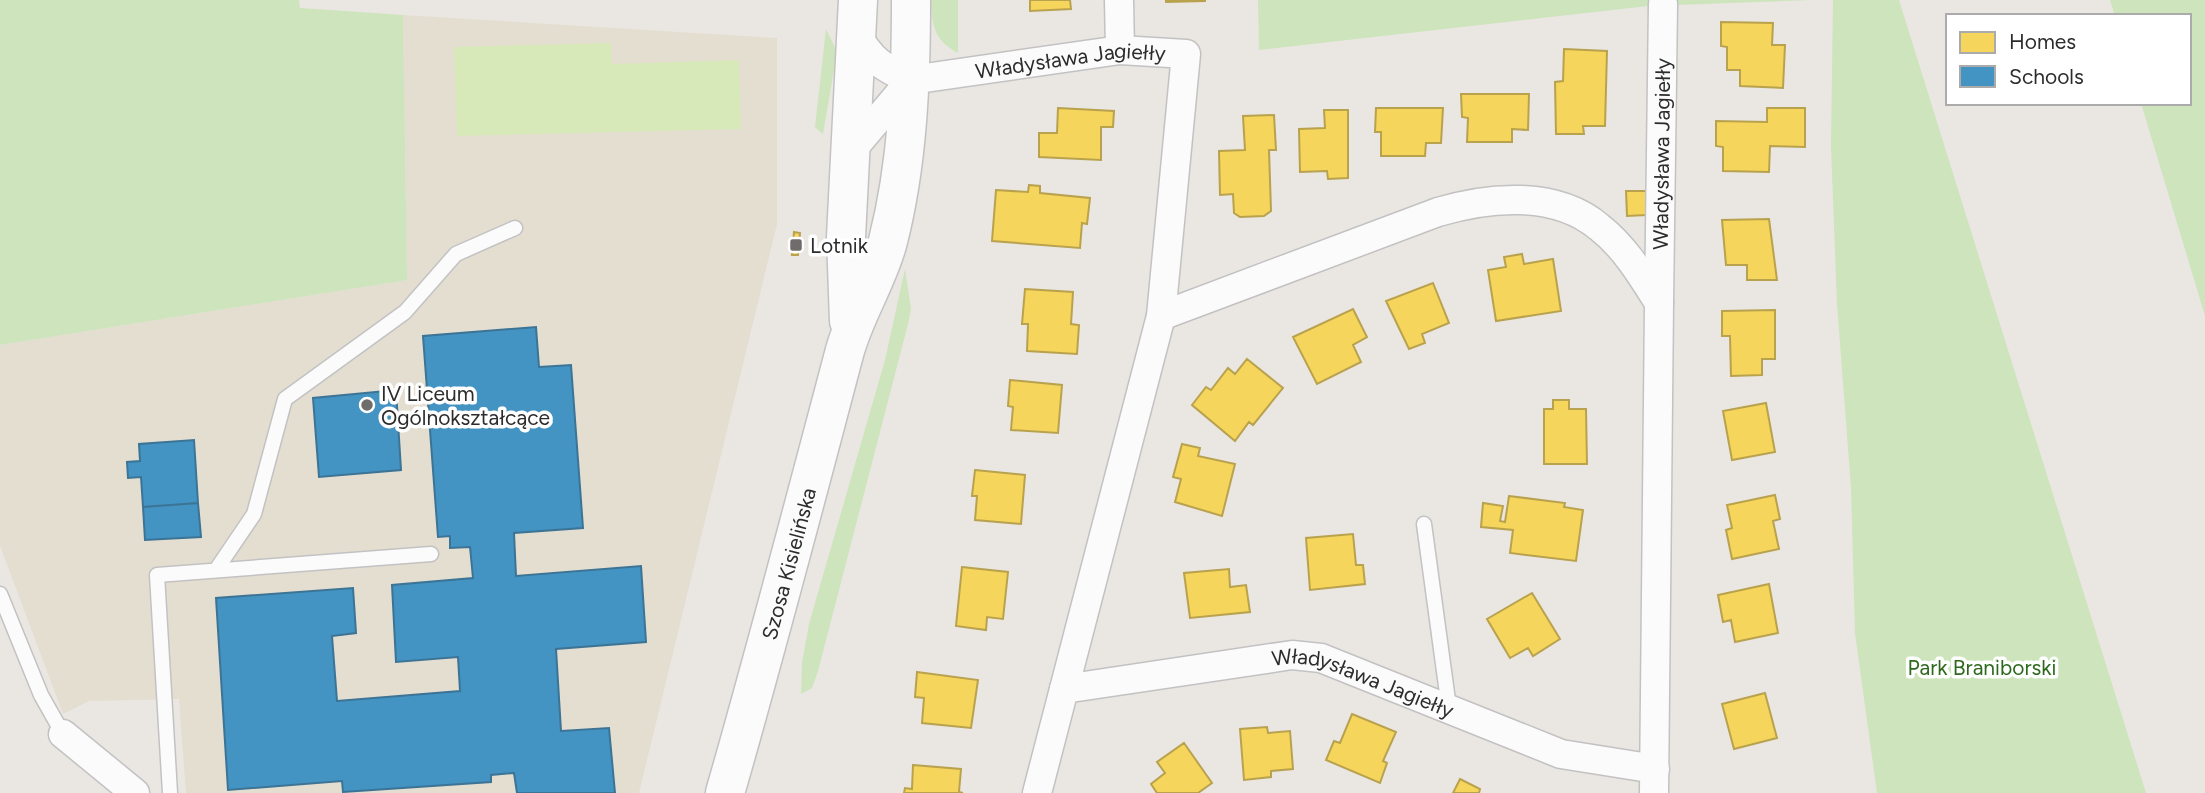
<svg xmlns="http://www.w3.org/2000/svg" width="2205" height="793" viewBox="0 0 2205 793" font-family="Figtree,sans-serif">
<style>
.education{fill:#e4ded1}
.green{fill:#cde4bc}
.pitch{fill:#d7e8b9}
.homes{fill:#f6d55c;stroke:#b9a24e;stroke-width:2}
.schools{fill:#4393c3;stroke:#3c7496;stroke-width:2}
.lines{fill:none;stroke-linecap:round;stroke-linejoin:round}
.lane-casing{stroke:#c3c2c3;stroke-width:17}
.street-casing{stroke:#c3c2c3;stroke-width:31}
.secondary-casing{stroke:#c3c2c3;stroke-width:41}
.lane{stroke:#fcfbfb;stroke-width:14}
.street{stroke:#fcfbfb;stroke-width:28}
.secondary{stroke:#fcfbfb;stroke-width:38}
.poi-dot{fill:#6e6d6c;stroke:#fff;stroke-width:2.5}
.labels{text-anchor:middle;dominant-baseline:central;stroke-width:7;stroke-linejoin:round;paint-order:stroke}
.street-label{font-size:21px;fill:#2c2c2c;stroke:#fff}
.poi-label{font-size:21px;fill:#2c2c2c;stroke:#fff;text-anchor:start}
.park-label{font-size:21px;fill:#2d691c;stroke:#fff}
</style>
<rect width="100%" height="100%" fill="#eae6e2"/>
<path class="education" d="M403,15L777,38V224L639,793H186L179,699L89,701L63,714L0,546V345L407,280Z"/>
<path class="green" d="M0,0H299L300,8L403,15L407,280L0,345Z
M931,0H958V53C934,40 932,26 931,0Z
M1258,0H1811L1648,6L1259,50Z
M1833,0H1899L2146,793H1877L1855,633L1851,487L1837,304L1831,146Z
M2110,0H2205V316L2141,103H2189V16H2115Z
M826,29L837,52L823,134L815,127Z
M905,269L911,309L908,324L818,671L812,688L801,694L802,663L809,624L885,360Z"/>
<path class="pitch" d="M611,43L612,64L739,60L741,129L457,136L454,47Z"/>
<path class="homes" d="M1030,0H1070L1071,9L1030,11Z
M1166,0H1205V1L1166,2Z
M1721,22L1773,23L1772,45H1785L1783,88L1740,86V70H1727V47L1721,46Z
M1564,49L1607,51L1605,126H1583L1584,134H1556L1555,82L1563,81Z
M1461,94H1529L1528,130L1512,129V142H1467L1468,118L1462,117Z
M1058,108L1114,111L1113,127H1101V160L1039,157V133H1057Z
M1376,108H1443L1441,143H1426L1425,156H1381V132H1375Z
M1767,108H1805V147L1770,146L1769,172L1723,171V147L1716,146V121L1767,122Z
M1324,110H1348V178L1328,179L1327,171L1300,172L1299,129L1325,128Z
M1274,115L1276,150H1269L1271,211L1264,216L1240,217L1234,213L1233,194L1220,195L1219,151L1245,150L1243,116Z
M1029,185L1040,186V193L1090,198L1087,224L1082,223L1080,248L992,241L996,190L1028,192Z
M1626,191H1646V215L1627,216Z
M1769,219L1777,280H1747V265H1726L1722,220Z
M794,232L800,233L798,255H792Z
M1522,254L1524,264L1553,259L1561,311L1496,321L1488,270L1506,267L1504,257Z
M1433,283L1449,323L1422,334L1425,343L1409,349L1386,301Z
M1025,289L1073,292L1071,324L1079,325L1077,354L1027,351L1028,324H1022Z
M1353,309L1367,337L1353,345L1361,362L1317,384L1293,337Z
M1775,310V359H1762V375L1731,376L1730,336H1722V311Z
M1247,359L1283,388L1253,425L1249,422L1235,441L1192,405L1206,387L1211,390L1228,368L1235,374Z
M1010,380L1062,385L1058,433L1011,430L1013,407L1008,406Z
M1553,400H1569V409H1586L1587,464H1544V409H1553Z
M1766,403L1775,452L1732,460L1723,411Z
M1182,444L1200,448L1198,456L1235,464L1222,516L1175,502L1181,479L1173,477Z
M975,470L1025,475L1021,524L975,520L977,496H972Z
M1775,495L1780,519L1773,521L1779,549L1732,559L1726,530L1732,528L1727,505Z
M1509,496L1565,503L1564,507L1583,510L1576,561L1510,553L1513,530L1481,527L1483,503L1503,506L1500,521L1505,522Z
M1353,534L1356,565H1363L1365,584L1310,590L1306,538Z
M962,567L1008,572L1003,619L987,617L986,630L956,626Z
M1229,569L1230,587L1246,585L1250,612L1190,618L1184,573Z
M1769,584L1778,633L1735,642L1731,620L1723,622L1718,595Z
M1532,593L1560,639L1533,656L1528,648L1510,658L1487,619Z
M917,672L978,680L971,728L922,723L924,698L915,697Z
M1765,693L1777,738L1734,749L1722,704Z
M1352,714L1396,732L1383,761L1387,763L1380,783L1326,760L1334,741L1340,743Z
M1267,727L1268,733L1290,731L1293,769L1271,771V777L1244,780L1240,729Z
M1184,743L1212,783L1198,793H1157L1151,784L1165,773L1157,762Z
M913,765L961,769L959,792L963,793H904L905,788L912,789Z
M1460,779L1480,789L1479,793H1453Z"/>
<path class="schools" d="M536,327L539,367L571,365L583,528L514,533L516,576L641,566L646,642L556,649L561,731L609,728L615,793H517L514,773L491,775V782L343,792L342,781L228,790L216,598L353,588L356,633L332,636L337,701L460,691L458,657L396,662L392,585L473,578L470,547L450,548V536L438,537L423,336Z
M396,390L401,470L319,477L313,398Z
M194,440L198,503L143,507L141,477L128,478L127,462L140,461L139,444Z
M198,503L201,537L145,540L143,507Z"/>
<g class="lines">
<g class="lane-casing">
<path id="lane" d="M1424,524L1449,708
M216,570L254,514L285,399L405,312L456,254L515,228
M0,594L41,695L63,734
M170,793L157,575L431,554"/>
</g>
<g class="street-casing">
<g id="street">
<path d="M1119,0L1120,50"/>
<path d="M856,33C871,60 883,68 911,80"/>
<path id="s1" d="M851,151L911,80L1120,50L1186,54L1161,316L1037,793"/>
<path id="s2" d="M1659,303L1663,4"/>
<path d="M1161,316L1438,212C1488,197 1555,190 1599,227C1625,247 1642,276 1659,303L1654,793"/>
<path id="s3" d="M1064,689L1292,655L1321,658L1561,754L1655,769"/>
<path d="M63,734L135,793"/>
</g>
</g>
<g class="secondary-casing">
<g id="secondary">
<path d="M849,321L846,237L858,0"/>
<path id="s4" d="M725,793C767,647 805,501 844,354C854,315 878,280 888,241C908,162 911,81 911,0"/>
</g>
</g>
<use href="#lane" class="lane"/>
<use href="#street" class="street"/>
<use href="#secondary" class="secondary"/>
</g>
<g class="poi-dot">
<rect x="789" y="238" width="14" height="14" rx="3.5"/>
<circle cx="367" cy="405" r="7"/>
</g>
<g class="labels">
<g class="street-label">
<text stroke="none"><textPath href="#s1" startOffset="254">Władysława Jagiełły</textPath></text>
<text stroke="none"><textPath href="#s2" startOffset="149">Władysława Jagiełły</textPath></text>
<text stroke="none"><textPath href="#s4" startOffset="238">Szosa Kisielińska</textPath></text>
<text stroke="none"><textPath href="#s3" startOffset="306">Władysława Jagiełły</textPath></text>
</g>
<g class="poi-label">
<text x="810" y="245">Lotnik</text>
<text x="381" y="393">IV Liceum<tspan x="381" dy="24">Ogólnokształcące</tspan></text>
</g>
<g class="park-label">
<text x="1982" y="667">Park Braniborski</text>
</g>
</g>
<rect x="1946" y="14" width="245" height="91" fill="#ffffff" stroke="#ababab" stroke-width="2"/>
<rect x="1960" y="32" width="35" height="21" fill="#f6d55c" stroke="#ababab" stroke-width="2"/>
<text x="2009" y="49" font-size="21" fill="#2c2c2c">Homes</text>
<rect x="1960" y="66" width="35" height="21" fill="#4393c3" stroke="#ababab" stroke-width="2"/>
<text x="2009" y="84" font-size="21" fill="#2c2c2c">Schools</text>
</svg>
